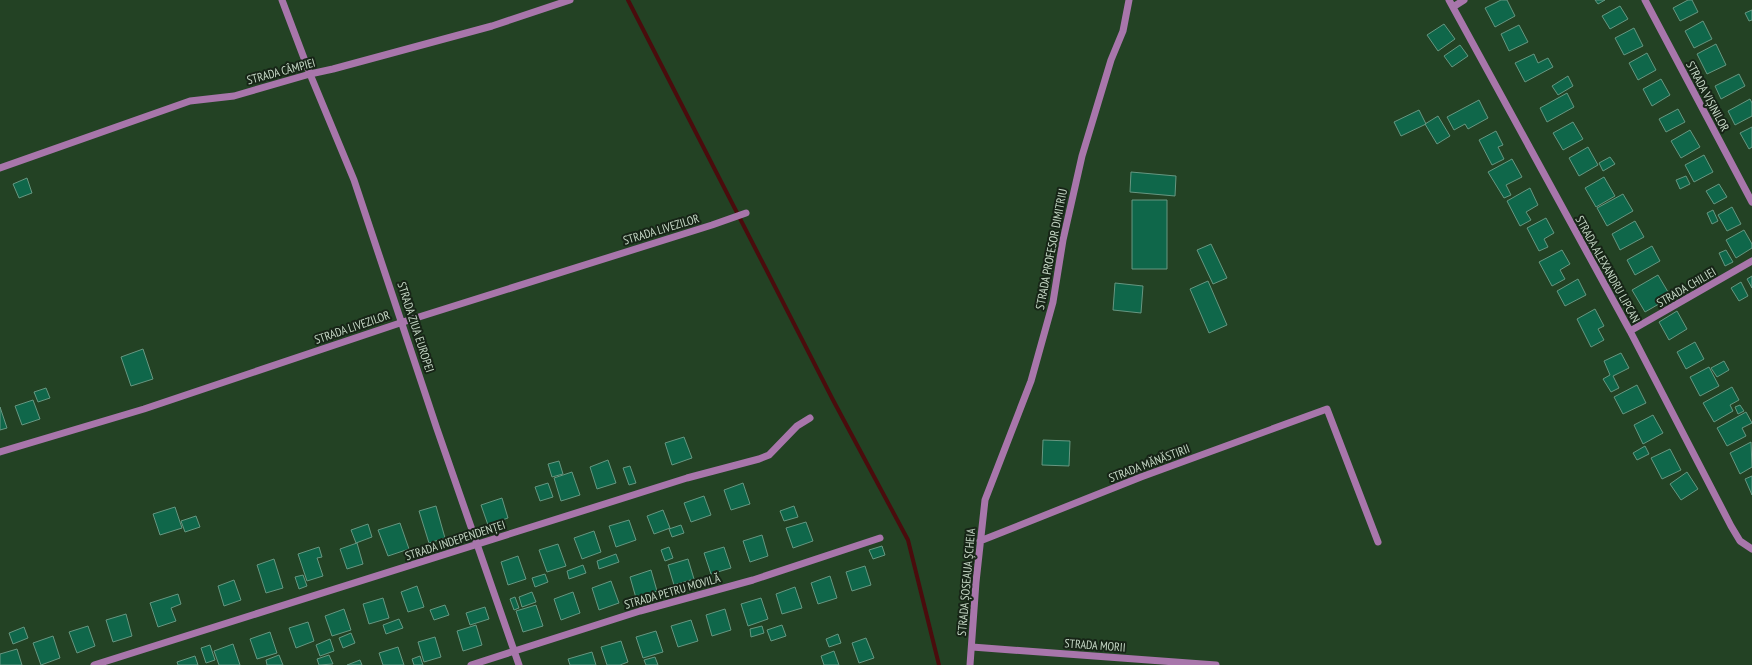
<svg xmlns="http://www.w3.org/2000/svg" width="1752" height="665" viewBox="0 0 1752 665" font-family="'PT Sans Narrow',sans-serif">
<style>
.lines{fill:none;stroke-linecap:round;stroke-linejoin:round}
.stream{stroke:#4a0c0d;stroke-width:4}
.building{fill:#0f674a;stroke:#669781}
.minor{stroke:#a876ab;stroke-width:7}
.labels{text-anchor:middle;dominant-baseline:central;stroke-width:4;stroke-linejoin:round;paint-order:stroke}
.street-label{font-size:12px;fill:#c5d7c5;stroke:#172517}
</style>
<rect width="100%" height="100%" fill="#234224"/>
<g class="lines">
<path class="stream" d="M628,0L833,400L908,540L939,665"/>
</g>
<path class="building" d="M1501,0H1507L1515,16L1495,27L1485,8Z
M1595,0H1605L1598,4Z
M1688,0H1692L1698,12L1680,21L1673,8Z
M1620,6L1628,19L1610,29L1602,16Z
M1752,10V20L1749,21L1745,13Z
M1703,21L1712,39L1694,48L1685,31Z
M1444,24L1455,39L1438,51L1427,35Z
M1519,25L1528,42L1509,51L1501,34Z
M1634,28L1643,46L1624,55L1615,38Z
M1716,44L1726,65L1707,74L1697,54Z
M1460,45L1468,56L1452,67L1444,56Z
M1647,53L1656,70L1638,80L1629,63Z
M1534,54L1538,63L1548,58L1553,67L1525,82L1515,63Z
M1739,74L1745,86L1721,99L1715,86Z
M1568,76L1573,86L1558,95L1552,86Z
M1661,79L1670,95L1652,106L1643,89Z
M1567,93L1574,107L1547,122L1540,108Z
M1750,99L1752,103V116L1735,125L1728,111Z
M1479,100L1488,118L1468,129L1465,124L1454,130L1447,117Z
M1678,109L1685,122L1666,132L1659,119Z
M1419,110L1426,124L1401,136L1394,122Z
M1438,116L1450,136L1437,144L1425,124Z
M1573,122L1583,139L1563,150L1553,133Z
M1752,127V147L1749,149L1740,133Z
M1690,130L1700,147L1681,158L1671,141Z
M1496,131L1503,145L1498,147L1504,159L1492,165L1479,140Z
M1588,147L1598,165L1579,176L1569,158Z
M1704,155L1713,172L1694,182L1685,165Z
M1610,157L1615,164L1603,171L1599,163Z
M1512,159L1522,177L1506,185L1511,195L1504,198L1488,172Z
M1131,172L1176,176L1175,196L1130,192Z
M1686,176L1690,184L1680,189L1676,180Z
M1604,177L1615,196L1596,207L1585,188Z
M27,178L32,193L19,198L13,184Z
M1719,184L1727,197L1714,204L1706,191Z
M1530,188L1538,205L1526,212L1531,220L1520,226L1507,201Z
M1623,194L1633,211L1607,226L1597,208Z
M1132,200H1167V269H1132Z
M1732,207L1741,224L1727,231L1718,215Z
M1713,210L1718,221L1712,224L1707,213Z
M1546,218L1554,233L1544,239L1548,247L1539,251L1527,228Z
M1635,221L1644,237L1620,250L1612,234Z
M1744,230L1752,244V248L1736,258L1726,240Z
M1211,244L1227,278L1213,284L1197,250Z
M1652,246L1660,261L1635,275L1627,260Z
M1562,250L1570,264L1560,270L1565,279L1552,286L1539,262Z
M1726,250L1733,262L1725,266L1719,253Z
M1658,275L1671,297L1645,312L1632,290Z
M1752,276V288L1747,279Z
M1578,279L1586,295L1565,306L1557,291Z
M1208,281L1227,325L1209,333L1190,289Z
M1741,282L1748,296L1739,301L1731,288Z
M1115,283L1143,286L1141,313L1113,310Z
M1595,309L1604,326L1598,329L1604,340L1591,347L1577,319Z
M1677,311L1687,329L1669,340L1659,322Z
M1695,342L1704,359L1686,369L1677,352Z
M143,349L153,379L131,386L121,357Z
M1621,353L1629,368L1613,376L1619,388L1611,392L1603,379L1610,375L1604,361Z
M1724,361L1729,370L1717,377L1711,368Z
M1709,367L1719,386L1700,396L1690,377Z
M1637,385L1646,403L1623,414L1614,397Z
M1732,387L1739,400L1730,405L1733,411L1714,422L1703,403Z
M46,388L50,398L38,402L34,392Z
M33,400L40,419L22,425L15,406Z
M1740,405L1744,411L1738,414L1735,407Z
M0,407L7,428L0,430Z
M1746,412L1752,423L1742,428L1746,436L1727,446L1717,428Z
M1653,415L1663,433L1643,444L1634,425Z
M684,437L692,458L672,465L665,443Z
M1043,440L1070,441L1069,466L1042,465Z
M1751,442L1752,467L1740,474L1730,453Z
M1645,446L1649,454L1637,460L1633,453Z
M1670,449L1681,470L1662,479L1651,458Z
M608,460L616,483L597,489L590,467Z
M559,461L563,474L552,477L548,464Z
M630,466L636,483L629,485L623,468Z
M572,472L580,495L561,501L554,478Z
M1687,472L1698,489L1681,500L1670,484Z
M1752,476V495L1745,479Z
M548,483L553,497L540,501L535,487Z
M743,483L750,504L731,510L724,490Z
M704,496L711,515L691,522L684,503Z
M502,498L508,518L488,525L481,505Z
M436,506L445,538L429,543L419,511Z
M794,506L798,517L784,521L780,511Z
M175,507L182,528L160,535L153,514Z
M663,510L670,528L654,534L647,516Z
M196,516L200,527L185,532L181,521Z
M629,520L636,540L616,547L609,526Z
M806,522L813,541L793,548L786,528Z
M400,523L409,549L388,556L378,530Z
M368,524L372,537L356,543L351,530Z
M681,525L684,533L672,537L669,529Z
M594,531L601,552L582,559L574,538Z
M762,535L768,556L750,562L743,541Z
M357,543L363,564L347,569L340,549Z
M558,544L566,566L547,572L539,550Z
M882,546L885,555L873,559L869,550Z
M319,547L322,557L317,558L323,576L307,581L298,554Z
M669,547L673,558L665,561L661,550Z
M724,547L731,568L711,574L704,553Z
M616,554L619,562L599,569L597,561Z
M518,556L526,579L508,585L501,562Z
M274,559L283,588L266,593L257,565Z
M688,559L694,579L674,585L668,565Z
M583,565L586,573L569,579L567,571Z
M865,566L871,585L852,591L846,572Z
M651,570L657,591L636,598L630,577Z
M545,574L548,582L535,587L532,578Z
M303,575L307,586L299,589L295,577Z
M830,576L837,598L818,604L811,583Z
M234,580L241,600L224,606L218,586Z
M611,581L619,603L599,610L592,588Z
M417,586L424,607L408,612L401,592Z
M795,587L802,608L782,614L776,594Z
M532,592L536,602L522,607L519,597Z
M573,592L580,613L561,620L554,599Z
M178,594L181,604L171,608L176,621L158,627L150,603Z
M515,597L519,608L514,610L510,599Z
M383,598L389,618L369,624L363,604Z
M761,598L768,619L748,626L741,604Z
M445,605L449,615L434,620L430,610Z
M536,605L543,626L523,632L516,611Z
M485,607L489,619L470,625L466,613Z
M344,609L351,630L332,636L325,616Z
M725,609L731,630L712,636L706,615Z
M126,614L132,636L113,642L106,620Z
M399,619L403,628L386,634L383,625Z
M691,620L698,641L678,647L671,626Z
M308,622L314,641L296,648L289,628Z
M476,625L482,645L463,651L457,631Z
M782,625L786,636L771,641L767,630Z
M88,626L95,646L77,653L69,632Z
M762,626L764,633L751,637L750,629Z
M24,627L28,638L13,644L9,633Z
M656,631L663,652L643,658L636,637Z
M270,632L277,653L257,659L250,639Z
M351,633L355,643L343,648L339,638Z
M838,634L841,643L829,647L826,639Z
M53,636L60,658L41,665L33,643Z
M435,637L441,657L424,662L418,642Z
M866,638L874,658L859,663L852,643Z
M330,639L334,651L320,656L316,645Z
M621,641L628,662L620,665H607L601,647Z
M233,644L240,665H219L214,651Z
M210,645L215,660L206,663L201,648Z
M398,647L404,665H383L379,653Z
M17,649L22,665H0V654Z
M834,651L839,665H824L821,656Z
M592,652L596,665H570L568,659Z
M279,655L283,665H267L266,660Z
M329,655L333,664L319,665L317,659Z
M195,656L198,665H178L177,662Z
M420,656L423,665H414L412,659Z
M655,657L658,665H646L644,660Z
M360,660L362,665H347Z"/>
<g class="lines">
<path class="minor" d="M282,0L310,74L354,180L437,429L519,665
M1449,0L1630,331L1731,526L1740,541L1752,549
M1645,0L1752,202
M1453,7L1464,0
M0,168L190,101L234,96L310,74L333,69L492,26L570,0
M1630,331L1752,261
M0,452L144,409L403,322L712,225L746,213
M980,541L1141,477L1327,409L1378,542
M972,647L1216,665
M94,665L687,478L759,459L769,455L797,426L810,418
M471,665L640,611L753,580L880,538
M970,665L976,582L985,500L1031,381L1053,302L1063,240L1082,156L1111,60L1123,31L1129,0"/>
</g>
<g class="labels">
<g class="street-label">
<text transform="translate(281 71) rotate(-15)">STRADA CÂMPIEI</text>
<text transform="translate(1708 96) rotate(62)">STRADA VIȘINILOR</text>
<text transform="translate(661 229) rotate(-17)">STRADA LIVEZILOR</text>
<text transform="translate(1051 249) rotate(-79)">STRADA PROFESOR DIMITRIU</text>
<text transform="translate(1608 269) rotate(61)">STRADA ALEXANDRU LIPCAN</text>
<text transform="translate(1686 287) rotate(-30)">STRADA CHILIEI</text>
<text transform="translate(352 327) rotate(-19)">STRADA LIVEZILOR</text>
<text transform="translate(416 327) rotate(72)">STRADA ZIUA EUROPEI</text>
<text transform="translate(1149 463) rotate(-21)">STRADA MĂNĂSTIRII</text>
<text transform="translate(455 540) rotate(-18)">STRADA INDEPENDENȚEI</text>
<text transform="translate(966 582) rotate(-85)">STRADA ȘOSEAUA ȘCHEIA</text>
<text transform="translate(672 591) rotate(-16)">STRADA PETRU MOVILĂ</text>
<text transform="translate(1095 645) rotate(4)">STRADA MORII</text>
</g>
</g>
</svg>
